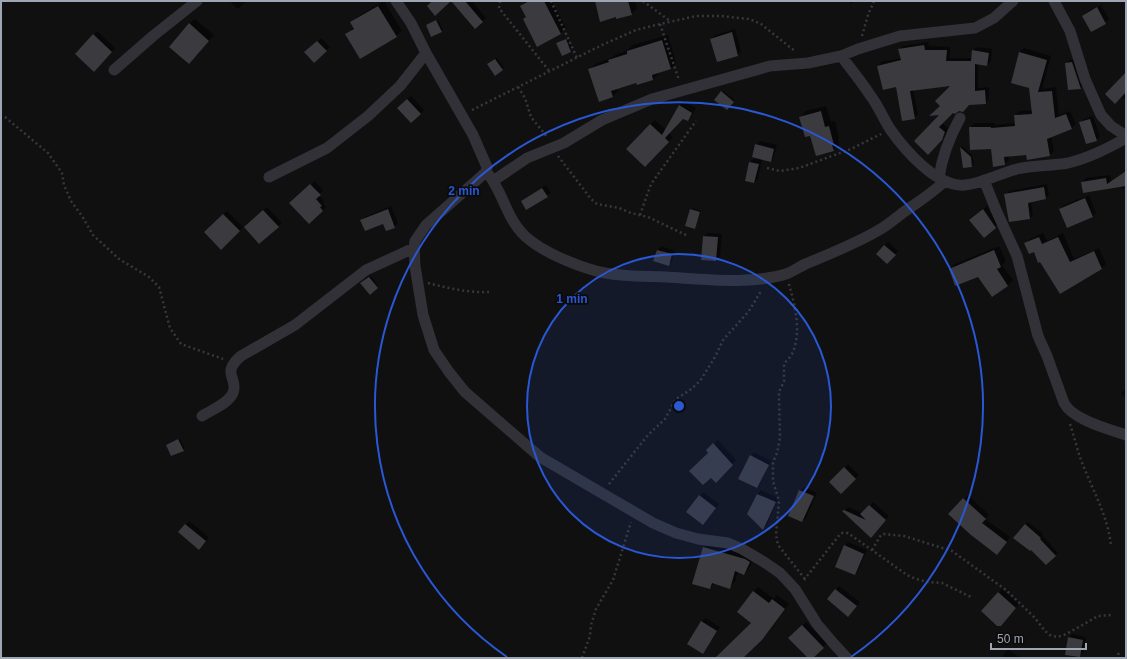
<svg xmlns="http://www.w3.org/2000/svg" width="1127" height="659" viewBox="0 0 1127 659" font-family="Helvetica,sans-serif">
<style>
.shadow{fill:#0007}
.building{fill:#3a3a3f}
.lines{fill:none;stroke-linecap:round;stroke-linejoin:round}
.path{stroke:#37383e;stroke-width:2.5;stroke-dasharray:2 3;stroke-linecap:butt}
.street{stroke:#313137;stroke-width:11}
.ring{fill:none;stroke:#2a57d4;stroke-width:2}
.centre{fill:#2a57d4;stroke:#0b0b0c;stroke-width:2}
.ring-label{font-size:12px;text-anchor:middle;font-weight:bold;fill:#2a57d4;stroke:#0b0b0c;stroke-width:3.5;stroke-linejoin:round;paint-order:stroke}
</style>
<rect width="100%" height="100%" fill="#101011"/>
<path class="shadow" d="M229,1H247L238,9Z
M384,1L402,31L396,36L347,34L354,28L351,23L357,17Z
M452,1H472L486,18L475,28Z
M526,1H552L566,28L561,33L521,6Z
M596,1H635L637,9L631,14L617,16Z
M848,1H854L851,4Z
M1101,5L1109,19L1105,23L1084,16L1087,12Z
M195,19L214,35L189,63V24Z
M438,20L443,30L441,31L429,24Z
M735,29L741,51L738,55L711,39L715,35Z
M97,31L115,48L94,71L76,54Z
M668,35L676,63L671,68L658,72L659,74L653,79L638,84L637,81L617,88L618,91L612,97L589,70L595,64L611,58L615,55L628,50L633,45Z
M321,38L330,47L314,62L306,52Z
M568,38L572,49L562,54L559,42Z
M928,42L929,46L950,47V58H972L973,50L977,47L992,49L991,61L987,65L978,63V88L989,87V99L986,103L969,104L953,111L942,123L948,128L945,136L928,153L941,113V106L953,85L913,89L918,114L914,118L897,86L878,66L881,62L901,58L900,50L903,46Z
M1024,48L1051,56L1042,89L1056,87L1059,115L1070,111L1076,124L1072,128L1051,136L1054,151L1050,155L1028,159L1027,153L1008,155L1009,160L1005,164L992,148L970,128L974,123H995V125L1015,123V115L1019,111L1033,110L1030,87L1020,52Z
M497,58L504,68L502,69L490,63Z
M1076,59L1084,84L1080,88L1066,64L1070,60Z
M1126,74V101L1121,97Z
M723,91L735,100L727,109L716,100Z
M411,96L424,110L420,114L402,104Z
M684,101L696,108L692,115L687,120L683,118L668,132L673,137L645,165L627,148L655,120L666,130L679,106Z
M826,106L831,122L835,121L839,138L838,140L839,145L833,150L811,134L801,117L806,111Z
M1093,116L1100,137L1096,140L1080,123L1084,119Z
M760,141L777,145L774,157L771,160L756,145Z
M962,146L972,155L974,164L972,166L964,167L961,147Z
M754,159L762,160L758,179L754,182L750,162Z
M1126,171V186L1122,189L1120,186L1082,182L1086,178L1110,175L1111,181Z
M315,181L323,191L319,195L324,201L323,203L326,207L309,223L291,203Z
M1047,184L1049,194L1046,198L1031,201L1033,215L1030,218L1005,195L1009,191Z
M546,185L551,193L527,209L522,201Z
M1089,195L1096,213L1093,216L1068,227L1060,209L1064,205Z
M391,206L398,223L394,227L384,223L361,220L365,217Z
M987,206L999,223L984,236L974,216Z
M267,207L282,223L278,226L249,224Z
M692,208L701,211L695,228L691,210Z
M227,211L243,227L221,249L205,232Z
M708,233L722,234L720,256L716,260L702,259L704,236Z
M1043,233L1047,241L1063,233L1074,259L1099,248L1106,264L1102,268L1060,293L1035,250L1026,243L1030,239Z
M888,242L898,251L891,259L877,254Z
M661,246L675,251L672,261L668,265L655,260L658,250Z
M999,246L1006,261L1002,265L1013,280L1008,285L992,296L979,276L950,269L955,264Z
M371,276L378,286L370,293L363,282Z
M1126,388V399L1121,393Z
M180,439L185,448L183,450L169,444Z
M718,440L736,460L716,482L709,453L707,450Z
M754,452L771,461L760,483L757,487L751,456Z
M848,464L859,475L841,493L830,482Z
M804,487L817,493L806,518L802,521L789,515L800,490Z
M761,490L778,498L767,525L763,529L749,514L757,494Z
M703,492L719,504L706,520L687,512Z
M968,495L989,515L985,519L1010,537L1001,550L950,514Z
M873,502L889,516L871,536L844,511L848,507L863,513Z
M189,521L209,537L203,545L179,532Z
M1028,522L1043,534L1042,535L1058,553L1046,564L1025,525Z
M709,542L755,556L749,568L744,574L738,571L735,582L729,587L715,583L710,588L704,547Z
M848,542L867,550L858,571L855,574L845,546Z
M839,586L860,602L852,612L828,599Z
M758,587L774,599L777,595L789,604L767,634L742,658H717L753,623V592Z
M1002,589L1019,604L1005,621L998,593Z
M705,618L720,627L703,653L702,622Z
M806,622L827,643L812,658H809L790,638Z
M1072,634L1086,637L1083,653L1079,656L1068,638Z
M1008,649L1019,657L1001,658Z"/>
<path class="building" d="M432,1H465L483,22L475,29L451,1L435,16L427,6Z
M529,1H544L561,34L537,47L523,19L526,17L520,6Z
M595,1H628L632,15L616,19V17L600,22Z
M378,6L397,37L360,59L345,34L354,29L350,22Z
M1097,7L1106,24L1091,32L1082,16Z
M436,20L442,32L431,37L426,25Z
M189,23L209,41L189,64L169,47Z
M732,32L738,56L717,62L710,39Z
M93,34L112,52L94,72L75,54Z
M566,39L571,52L562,56L556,43Z
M662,40L671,69L652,75L653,80L637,85L636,83L611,91L613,97L599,102L588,69L609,62L608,60L627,54V51Z
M317,41L327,51L314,63L304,52Z
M924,45L925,50H947L946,61H971L972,50L989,53L987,66L975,64V91L985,90L986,104L969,105L963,112L959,111L955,114L953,113L939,127L945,132L942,140L928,155L914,141L939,115L929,116L940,106L935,101L950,86L910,91L915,119L902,121L896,87L883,90L877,66L901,60L898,49Z
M1019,52L1047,60L1038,92L1052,91L1055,118L1066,114L1072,129L1047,139L1050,156L1027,160L1026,155L1004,157L1005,165L993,167L991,149L970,150L969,127H991V128L1015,126L1014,115L1032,114L1029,88L1011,83Z
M495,59L503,70L495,76L487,64Z
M1072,62L1081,89L1068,90L1065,63Z
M1126,72V92L1115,104L1105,94Z
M721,91L734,102L727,110L714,100Z
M407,99L421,114L411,123L397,108Z
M679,105L692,113L688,121L683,119L665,138L669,142L645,167L626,149L650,124L662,135Z
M821,111L825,127L829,126L834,145H832L834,151L816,156L810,136L805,137L799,117Z
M1090,119L1097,141L1086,144L1079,122Z
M755,144L774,149L771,162L752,157Z
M960,147L971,157L972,167L963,168Z
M749,162L759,164L754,183L745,181Z
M1126,171V186L1083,193L1081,182L1106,178L1107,184Z
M310,184L321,195L316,199L322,206L320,207L323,211L309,224L289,203Z
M1044,187L1046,199L1028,203L1030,219L1009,222L1004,194Z
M542,188L548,197L526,210L521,201Z
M1085,198L1093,217L1067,228L1059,209Z
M388,209L395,228L386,231L383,224L365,231L360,220Z
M690,209L700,212L695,229L685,226Z
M983,209L996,228L984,238L969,220Z
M263,210L279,227L259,244L244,227Z
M223,214L240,231L221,250L204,232Z
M703,236L718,237L716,261L701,260Z
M1039,237L1042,244L1058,237L1070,262L1094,251L1102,269L1060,294L1040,262L1038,263L1034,252L1029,254L1024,243Z
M884,245L896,255L887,264L876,254Z
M657,250L672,254L669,266L653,261Z
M994,250L1001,267L997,269L1008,286L992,297L978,277L955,286L949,269Z
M369,277L378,288L370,295L360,283Z
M178,439L184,451L171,456L166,445Z
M713,443L733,465L716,483L711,478L703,485L689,471L708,453L706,450Z
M750,455L769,465L757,488L738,479Z
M844,467L856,479L841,494L829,482Z
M799,490L814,496L802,522L788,516Z
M757,494L776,502L763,530L747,514Z
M699,495L716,508L703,525L686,512Z
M963,498L986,519L982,523L1007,542L997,555L971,535L948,514Z
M869,505L886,520L871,538L842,511L844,510L866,520L860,514Z
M185,524L206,541L199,550L178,532Z
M1025,524L1041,538L1040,539L1056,556L1046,565L1031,550L1030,551L1013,538Z
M844,545L864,554L855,575L835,567Z
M703,547L745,559L750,562L744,575L735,571L730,589L712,583L710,589L692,584Z
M835,589L857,606L848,617L827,599Z
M753,591L769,603L772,599L785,609L762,640L743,658H715L751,623L737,612Z
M998,592L1016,608L1001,626H997L981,611Z
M701,621L717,631L703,654L687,644Z
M802,625L824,648L813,658H808L788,638Z
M1068,637L1083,640L1080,657L1065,655Z"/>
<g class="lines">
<path class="path" d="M500,1L499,8L550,72
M551,1L577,58
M643,1L670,21
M660,24L678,77L677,80
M862,36L868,15L874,1
M518,87L525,98L531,117L548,138
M472,110L602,45L636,30L656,25L696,16H721L749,19L754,21L761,24L796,52
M5,117L48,153L62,173L64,185L71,201L82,216L93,235L119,259L149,277L159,287L170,328L181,344L223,359
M558,156L591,199L597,204L619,208L631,213L648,217L688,236
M767,168L780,171L799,168L851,149L881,134
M640,215L651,184L696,121
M428,283C448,288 468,293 489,292
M789,284C795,306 802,332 792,354C790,358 786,361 784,364V381L779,392V397L780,438L777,453L773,462V481L779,501L776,535L778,545L805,579
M1070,424C1074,436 1077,449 1081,460C1092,489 1108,516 1111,546
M609,484L648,435L665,419L676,399L690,390L700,381L715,357L723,340L749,311L761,291
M872,550L881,535L884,534L904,536L952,551L1006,590L1035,618L1045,631L1050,635L1057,637L1064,635L1079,627L1098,616L1111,615
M804,580L841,533H848L907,575L916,579L928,582L942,583L971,597
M1118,653L1120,658
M582,658L590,636L591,625L596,609L613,580L631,522"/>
<path class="street" d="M396,1L411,23L426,53L473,135L487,167L486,172L426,225L415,241L414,248L415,266L423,315L434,350L449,372L465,392L540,457L653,523L676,533L698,539L728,543L742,549L764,562L780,573L795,589L817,624L834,644L847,658
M1054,1L1070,31L1085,79L1101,115L1111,126L1126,136
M841,56C851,69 861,81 870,95C878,105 883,118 890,129C904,149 937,188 965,185C982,184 1000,173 1017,169C1033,165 1051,166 1068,163C1089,158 1107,149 1126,138
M114,70L153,36L197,1
M489,175C504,195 507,220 526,237C543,252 574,265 596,271C619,277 643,276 666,277C702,279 751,285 786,274C794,271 800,266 808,263C832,253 857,243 879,230C891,223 900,214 911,207C923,199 934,191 945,181
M269,177L327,148L368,116L400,86L426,53
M939,178C942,156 949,138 960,118
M984,180L996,210L1017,256L1038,336L1047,356L1064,403C1073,420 1108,429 1126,435
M493,181L527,158L564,143L602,120L652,99L770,66L808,63L841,56L858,49L900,36L975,28L994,18L1013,1
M202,416C211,410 228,404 233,393C239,378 220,374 241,356L295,325L366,270L414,248"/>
</g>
<circle cx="679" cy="406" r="152" fill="#2a57d4" fill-opacity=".12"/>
<g class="ring">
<circle cx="679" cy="406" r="152"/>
<path d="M507 657A304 304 0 1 1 851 657"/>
</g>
<circle cx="679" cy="406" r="6" class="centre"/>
<g class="ring-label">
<text x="464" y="195">2 min</text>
<text x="572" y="303">1 min</text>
</g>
<rect width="1127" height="659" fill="none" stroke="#a0a5b3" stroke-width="4"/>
<path d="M991 643v6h95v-6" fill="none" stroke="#a0a5b3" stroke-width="2"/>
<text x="997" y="643" font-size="12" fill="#a0a5b3" stroke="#0b0b0c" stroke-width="3" paint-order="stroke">50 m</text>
</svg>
